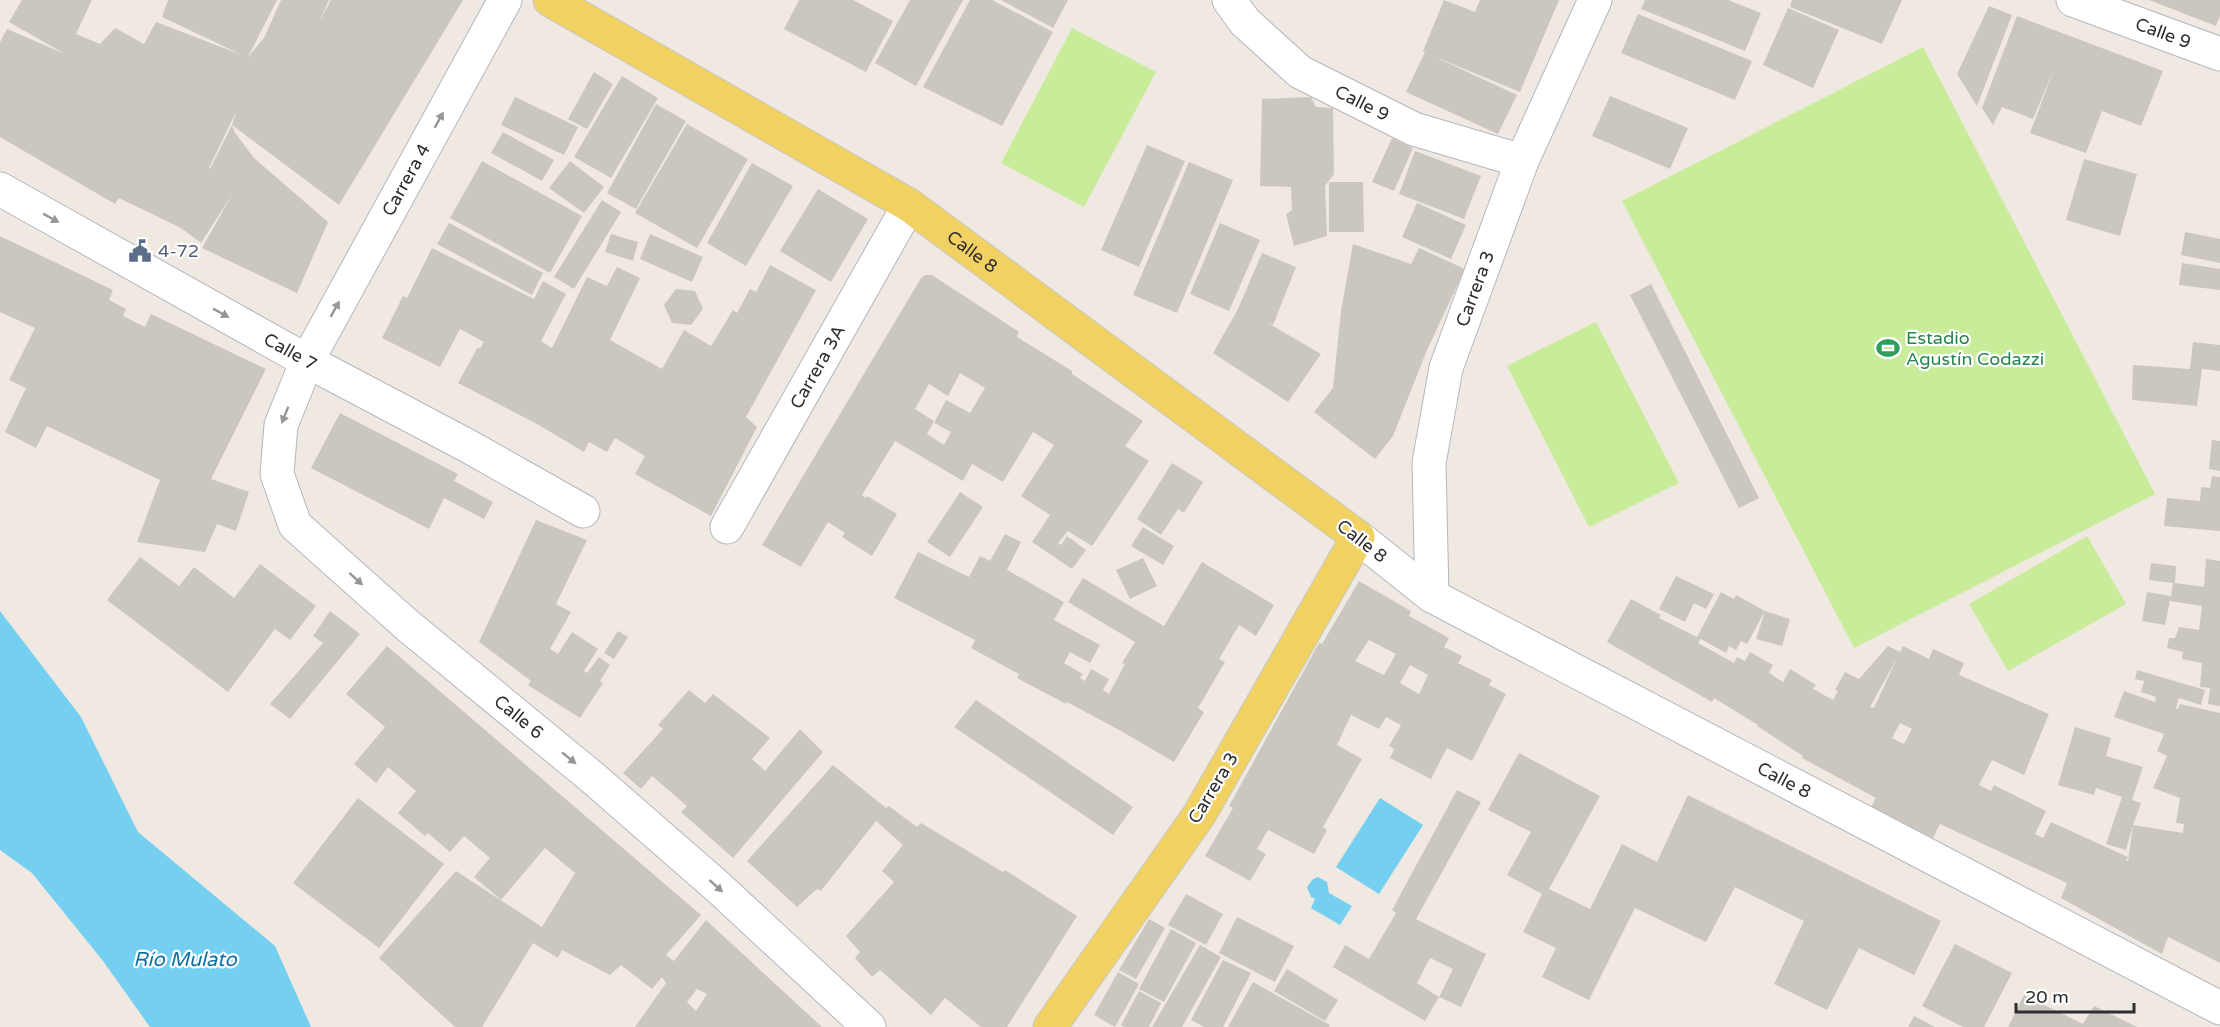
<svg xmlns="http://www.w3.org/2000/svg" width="2220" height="1027" viewBox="0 0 2220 1027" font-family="'Varela Round',sans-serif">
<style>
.pitch{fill:#c9ec9a}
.water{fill:#75cff0}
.building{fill:#cbc7bf;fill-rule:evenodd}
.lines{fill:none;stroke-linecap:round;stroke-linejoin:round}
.street-casing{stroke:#b4b7c1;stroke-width:35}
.primary-casing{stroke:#c9c9c9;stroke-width:35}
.street{stroke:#fff;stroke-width:33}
.primary{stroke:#f2d163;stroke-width:33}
.oneway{fill:#969696}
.labels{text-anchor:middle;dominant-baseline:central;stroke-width:4.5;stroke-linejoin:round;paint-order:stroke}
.street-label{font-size:18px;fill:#2e2e2e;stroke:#fff}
.service-label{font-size:18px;fill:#4e5e75;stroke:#fff;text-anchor:start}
.leisure-label{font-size:18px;fill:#27864d;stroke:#fff;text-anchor:start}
.water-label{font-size:20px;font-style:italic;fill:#0d6fa3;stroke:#fff}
</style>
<rect width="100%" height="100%" fill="#efe9e1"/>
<path class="pitch" d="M1072,28L1156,72L1084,207L1001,163Z
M1923,47L2155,494L1854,648L1622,201Z
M1596,322L1679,483L1589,527L1507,366Z
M2087,536L2126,604L2008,671L1969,604Z"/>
<path class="water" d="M0,611L81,717L138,832L275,946L311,1027H150L103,961L32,873L0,850Z
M1380,798L1423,825L1379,894L1336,867Z
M1318,877L1327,882L1329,893L1352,906L1340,925L1311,908L1315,899L1311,897L1307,887L1313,879Z"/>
<path class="building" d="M22,0H92L76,34L100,44L115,28L144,44L156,22L242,55L162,17L168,0H277L248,57L264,38L281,0H329L319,22L331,0H463L339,205L232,125L235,133L254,158L328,222L297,293L202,248L233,193L201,243L181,228L119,198L115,204L0,137V42L7,29L65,54L9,22ZM236,112L232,125L210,169L209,168Z
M799,0H853L893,21L866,72L784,29Z
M910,0H963L916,86L875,63Z
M970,0H992L1053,32L1002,126L923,87Z
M1001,0H1068L1053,28Z
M1444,0L1475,12L1480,0H1559L1520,92L1433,56L1517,95L1498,134L1406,92L1425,52L1423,51Z
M1645,0H1728L1761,13L1745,51L1641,9Z
M1792,0H1902L1882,44L1790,7Z
M2149,0H2220V16L2216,26Z
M1989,6L2012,15L1977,106L1957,74Z
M1788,8L1839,30L1813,88L1763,65Z
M1638,14L1752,61L1735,100L1621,53Z
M2017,16L2163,71L2141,126L2102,111L2086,153L2030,133L2054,69L2033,119L2002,107L1993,125L1982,108Z
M594,72L613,84L587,129L568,119Z
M622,76L658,98L611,178L574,157Z
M1610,96L1688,128L1670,169L1592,136Z
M515,97L578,127L564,155L501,125Z
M1311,97L1316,107L1333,108L1334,174L1325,186L1327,236L1294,246L1286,214L1292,210L1291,187L1260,186L1262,99Z
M656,104L686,121L636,209L607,193Z
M687,124L748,159L697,248L635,213Z
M503,132L554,160L542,181L491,153Z
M1392,138L1413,148L1394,191L1372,182Z
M1147,145L1185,161L1139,267L1101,250Z
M1415,151L1481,176L1464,219L1399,194Z
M2084,159L2137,174L2120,236L2066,220Z
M482,161L582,216L550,273L450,218Z
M570,161L604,187L584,213L549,188Z
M1189,162L1233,180L1177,313L1133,295Z
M752,163L793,186L746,266L707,243Z
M1329,182H1363L1364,232H1329Z
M818,189L868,219L831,282L780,251Z
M602,200L621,212L574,289L554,277Z
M1417,203L1466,225L1451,259L1402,237Z
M449,223L543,273L532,295L437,244Z
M1220,223L1260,240L1229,311L1190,294Z
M2185,232L2220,239V263L2181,255Z
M611,234L638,242L633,261L605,252Z
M650,234L703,257L692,282L640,259Z
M0,236L113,290L109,300L126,309L123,316L145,327L151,314L266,369L211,479L249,492L236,531L217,524L205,552L137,542L160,480L47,426L36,448L5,432L26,388L9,380L35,328L0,312Z
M1353,244L1411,264L1419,248L1465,269L1427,350L1393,436L1375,459L1314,412L1333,388L1341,311Z
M432,248L534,299L543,281L566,294L541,341L552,348L587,277L607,286L617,267L640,278L610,340L662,369L684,330L711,346L733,310L737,313L750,289L756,292L770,265L816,290L746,417L757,427L711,516L635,474L645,456L615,438L607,452L589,442L584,452L537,424L458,383L478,347L480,349L484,342L460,329L440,367L382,338L403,296L407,298Z
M1262,253L1296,267L1273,325L1268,323L1321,354L1288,402L1213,353L1238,309Z
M2182,263L2220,269V290L2179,285Z
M925,275H932L1019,332L1017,337L1072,371V374L1143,421L1125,446L1149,461L1092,546L1068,531L1058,543L1061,545L1067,536L1086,550L1072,569L1032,542L1050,515L1021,496L1054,445L1033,432L1003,482L972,464L963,481L895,441L862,495L866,498L867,496L897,514L872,556L842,537L845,533L828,522L801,567L762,545L921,278ZM960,373L985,388L970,413L946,400L934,423L951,432L944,445L927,434L934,421L915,409L929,384L948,396Z
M1651,284L1759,498L1739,508L1630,295Z
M676,289L695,291L703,309L691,325L672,323L664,305Z
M2193,342L2220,345V371L2202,369L2197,406L2132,400L2133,365L2190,369Z
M340,413L458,474L454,481L493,502L484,519L444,498L429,529L311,468Z
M2212,440L2220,441V471L2209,469Z
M1172,463L1203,482L1184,513L1178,509L1161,535L1137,519Z
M2212,476L2220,477V531L2164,526L2167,498L2200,501L2201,487L2210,488Z
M960,492L983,507L950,557L927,542Z
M536,520L587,540L556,604L571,612L550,649L558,654L572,632L598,649L584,671L587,673L599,657L610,665L600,681L603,683L580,718L528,685L531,681L479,642Z
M1143,527L1174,546L1163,565L1131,546Z
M1005,534L1021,542L1007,570L1064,602L1054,620L1100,645L1090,663L1070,652L1064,663L1083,674L1080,678L1085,681L1091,669L1109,679L1103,690L1109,694L1125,664L1122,663L1135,642L1068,602L1083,578L1164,626L1202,562L1274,605L1256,636L1239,625L1219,659L1225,662L1198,708L1204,712L1174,762L1121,731L1067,702L1066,704L1017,678L1019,674L971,648L975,640L894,598L918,552L969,577L980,556L990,561Z
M140,557L179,586L194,567L234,598L260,564L316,606L290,640L275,629L228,692L107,600Z
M1143,558L1157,586L1130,599L1116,570Z
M2206,559L2220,561V706L2208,704L2210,688L2200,687L2202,663L2182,659L2183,652L2167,648L2169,638H2175L2179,627L2199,630L2202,606L2170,601L2165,625L2142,621L2147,592L2171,596L2173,583L2149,580L2151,563L2176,566L2175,583L2204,587Z
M1676,576L1714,594L1706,609L1694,603L1685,622L1659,609Z
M1359,581L1411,611L1409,616L1449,638L1444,647L1462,656L1458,663L1492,680L1489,685L1506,694L1472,761L1447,748L1431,779L1390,758L1394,749L1389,746L1401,725L1386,717L1379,729L1351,715L1337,745L1362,759L1323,827L1327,830L1314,854L1268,830L1257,849L1266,854L1250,881L1205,856L1233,808L1229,806L1319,643L1322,644ZM1369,640L1396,654L1384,675L1355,661ZM1410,665L1428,675L1419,694L1400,683Z
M1721,592L1734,599L1736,595L1765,611L1790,619L1782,646L1756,639L1765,611L1747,644L1741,641L1736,650L1729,646L1726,653L1701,639L1698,643L1734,663L1737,657L1745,661L1750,652L1773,665L1769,673L1783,682L1790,669L1816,685L1813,689L1833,700L1838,691L1835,690L1845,672L1859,679L1888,646L1900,652L1903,646L1929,659L1933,649L1964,663L1959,675L2049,714L2024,775L1992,760L1979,785L1991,791L1994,785L2046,811L2035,834L2043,838L2051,822L2128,857L2126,861H2128L2133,825L2126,850L2106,844L2122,797L2096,788L2094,795L2058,785L2075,727L2111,738L2106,756L2143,767L2132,800L2141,803L2133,825L2183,833L2184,824L2176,823L2180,798L2153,788L2167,756L2157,751L2164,734L2114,717L2124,691L2155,702L2156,697L2141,692L2144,681L2135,679L2137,670L2205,690L2201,705L2179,698L2176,708L2178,709L2180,704L2220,713V963L2168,937L2162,954L2061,898L2067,883L1940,824L1933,838L1871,807L1876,798L1802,758L1803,756L1757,726L1758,725L1714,698L1712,702L1607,642L1631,599L1661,615L1659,618L1697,637ZM1897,658L1874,708L1870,707ZM1900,723L1912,729L1904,744L1892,738Z
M330,611L360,634L290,719L270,704L323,643L313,636Z
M618,631L628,637L614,659L604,653Z
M387,646L701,915L666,955L674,961L706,920L822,1027H635L666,983L662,977L652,989L621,965L610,975L562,950L558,958L533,943L482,1027H455L379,958L456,871L542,927L575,873L545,848L501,900L474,877L490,858L464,836L450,852L428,833L425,836L398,813L416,791L388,767L376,783L354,764L385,727L346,694ZM697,989L707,994L696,1011L687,1002Z
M689,690L705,703L713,694L770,738L752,759L765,771L800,729L823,752L733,858L681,812L687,806L652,776L641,789L623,773L663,729L658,725Z
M976,700L1133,807L1113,835L954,727Z
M1519,753L1600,796L1549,889L1590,909L1622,844L1657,862L1688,795L1941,921L1914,975L1859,948L1827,1010L1774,984L1804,921L1735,887L1706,942L1635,908L1589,1000L1542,977L1556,948L1523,932L1542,894L1507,875L1531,832L1488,810Z
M833,765L886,808L889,806L917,827L921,823L1003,872L1005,870L1077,916L1007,1027H981L945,998L931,1015L880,970L872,977L855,958L860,952L846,936L894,882L882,871L903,845L876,821L821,891L817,889L797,907L747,861Z
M1457,790L1481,802L1416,919L1486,954L1461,1007L1439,997L1425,1021L1333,967L1345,945L1369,959L1396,913L1392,910ZM1430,958L1453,969L1439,997L1417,983Z
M358,798L444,864L379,948L293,883Z
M1186,894L1223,914L1206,945L1168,925Z
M1237,917L1294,946L1275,982L1219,953Z
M1149,919L1165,928L1136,979L1119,970Z
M1171,929L1196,943L1164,1002L1139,989Z
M1955,944L2012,973L1984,1027H1963L1922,1006Z
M1200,945L1221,957L1182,1027H1152Z
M1223,960L1251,973L1223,1027H1204L1191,1020Z
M1287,969L1338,1000L1325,1021L1274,991Z
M1118,972L1139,984L1115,1027L1094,1015Z
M1253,982L1330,1025L1329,1027H1228Z
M1139,991L1161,1003L1149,1027H1124L1121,1025Z
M2024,995L2083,1024L2094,1006L2137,1027H2008Z
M1914,1016L1935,1027H1908Z"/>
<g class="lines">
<g class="street-casing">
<g id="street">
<path id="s1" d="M505,0L307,361L281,425L277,474L295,525L407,625L593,778L718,887L869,1027"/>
<path id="s2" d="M1229,0L1245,22L1300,72L1414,129L1522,161"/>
<path id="s3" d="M2073,0L2220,54"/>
<path id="s4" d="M0,189L307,361L468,446L583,511"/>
<path id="s5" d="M727,527L909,205"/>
<path id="s6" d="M1358,537L1432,596L2220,1008"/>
<path id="s7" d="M1432,596L1429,463L1446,368L1522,161L1595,0"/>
</g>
</g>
<g class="primary-casing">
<g id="primary">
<path id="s8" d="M550,0L909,205L1358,537L1199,815L1050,1027"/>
</g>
</g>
<use href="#street" class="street"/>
<use href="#primary" class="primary"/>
</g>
<defs><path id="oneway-solid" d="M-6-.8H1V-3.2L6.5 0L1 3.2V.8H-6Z" transform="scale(1.5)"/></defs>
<g class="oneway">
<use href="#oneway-solid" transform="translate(439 120) rotate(-61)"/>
<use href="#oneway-solid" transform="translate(51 218) rotate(29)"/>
<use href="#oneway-solid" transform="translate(335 309) rotate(-61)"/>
<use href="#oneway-solid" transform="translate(221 313) rotate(29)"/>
<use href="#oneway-solid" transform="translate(285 415) rotate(112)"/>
<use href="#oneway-solid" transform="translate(356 579) rotate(42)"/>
<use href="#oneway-solid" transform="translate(569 758) rotate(39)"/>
<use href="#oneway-solid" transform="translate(716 886) rotate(42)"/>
</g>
<defs>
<g id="civic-bare" transform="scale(1.8)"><path d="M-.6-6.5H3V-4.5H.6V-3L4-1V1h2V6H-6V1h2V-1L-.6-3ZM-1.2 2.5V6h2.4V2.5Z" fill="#5c6f8a" stroke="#fff" stroke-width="2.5" paint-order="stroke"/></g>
<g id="stadium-bare" transform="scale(1.8)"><path d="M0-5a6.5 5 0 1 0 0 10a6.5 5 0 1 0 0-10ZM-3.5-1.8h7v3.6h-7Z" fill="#2e9e5b" stroke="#fff" stroke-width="2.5" paint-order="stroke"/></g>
</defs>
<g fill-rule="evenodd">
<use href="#civic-bare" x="140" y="251"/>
<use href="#stadium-bare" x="1888" y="348"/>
</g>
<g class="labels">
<g class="street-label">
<text stroke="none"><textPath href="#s3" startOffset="96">Calle 9</textPath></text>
<text stroke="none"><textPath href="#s2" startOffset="171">Calle 9</textPath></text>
<text transform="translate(406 180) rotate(-61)">Carrera 4</text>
<text stroke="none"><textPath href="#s8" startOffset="492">Calle 8</textPath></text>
<text stroke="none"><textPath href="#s7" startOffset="314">Carrera 3</textPath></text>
<text stroke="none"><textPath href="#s4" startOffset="333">Calle 7</textPath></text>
<text stroke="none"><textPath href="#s5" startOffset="184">Carrera 3A</textPath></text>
<text transform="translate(1362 541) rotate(38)">Calle 8</text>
<text stroke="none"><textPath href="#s1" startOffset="879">Calle 6</textPath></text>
<text stroke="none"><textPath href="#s6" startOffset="492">Calle 8</textPath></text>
<text transform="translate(1213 788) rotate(-59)">Carrera 3</text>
</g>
<g class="service-label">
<text x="158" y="251">4-72</text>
</g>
<g class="leisure-label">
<text x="1906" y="338">Estadio<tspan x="1906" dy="21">Agustín Codazzi</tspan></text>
</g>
<g class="water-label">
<text x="185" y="960">Río Mulato</text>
</g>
</g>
<path d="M2016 1003v9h118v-9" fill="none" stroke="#2e2e2e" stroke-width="3"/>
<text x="2025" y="1003" font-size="18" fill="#2e2e2e" stroke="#ffffff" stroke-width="4.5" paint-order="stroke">20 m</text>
</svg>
